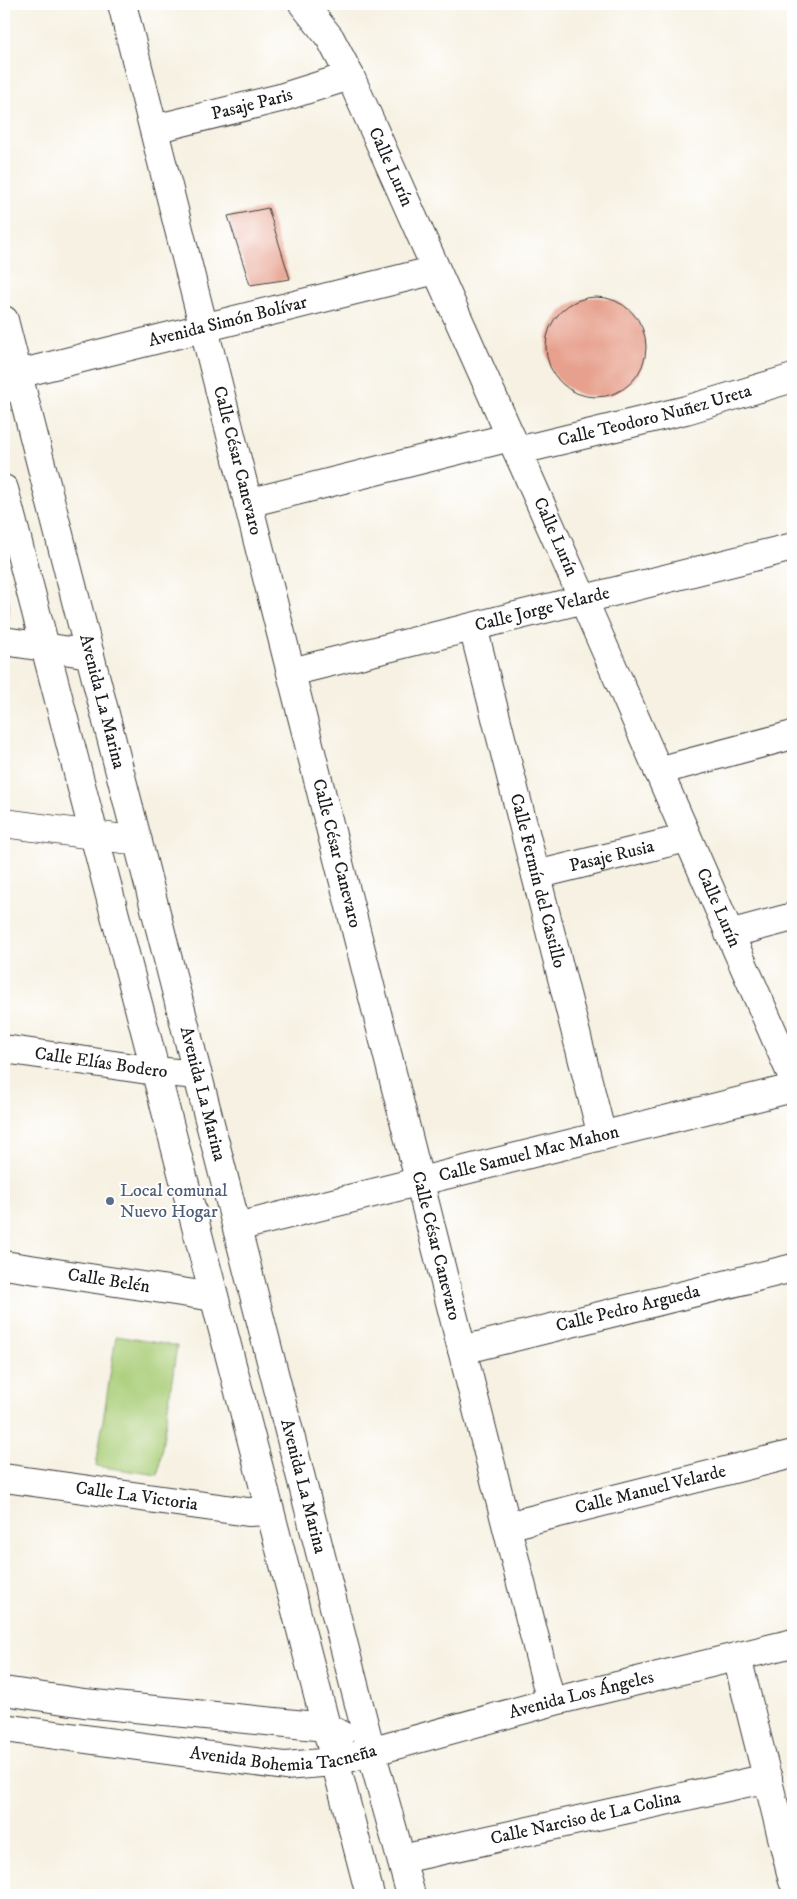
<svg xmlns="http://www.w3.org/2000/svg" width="797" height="1899" viewBox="0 0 797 1899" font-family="'IM FELL DW Pica',serif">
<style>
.green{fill:#aace78;stroke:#63754a}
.building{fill:#e7a08d}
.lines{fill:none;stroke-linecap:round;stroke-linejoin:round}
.minor-casing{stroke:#3d3c3a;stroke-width:30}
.minor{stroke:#fff;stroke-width:28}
.service-dot{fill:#5c6f8a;stroke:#fff;stroke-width:2}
.labels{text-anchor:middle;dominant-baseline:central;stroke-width:4;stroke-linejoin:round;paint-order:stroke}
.street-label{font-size:18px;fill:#1c1c1c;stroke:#fff}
.service-label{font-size:18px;fill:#4e5e75;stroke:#fff;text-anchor:start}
</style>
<rect width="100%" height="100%" fill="#fff"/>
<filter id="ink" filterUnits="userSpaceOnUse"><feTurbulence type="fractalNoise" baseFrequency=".02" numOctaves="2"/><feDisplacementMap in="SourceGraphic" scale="10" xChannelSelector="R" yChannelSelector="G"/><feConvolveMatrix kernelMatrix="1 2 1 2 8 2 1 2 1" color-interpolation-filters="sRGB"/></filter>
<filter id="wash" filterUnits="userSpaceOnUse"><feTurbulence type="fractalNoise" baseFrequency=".0096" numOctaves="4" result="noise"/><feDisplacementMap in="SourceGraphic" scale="20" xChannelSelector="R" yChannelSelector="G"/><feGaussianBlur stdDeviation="1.12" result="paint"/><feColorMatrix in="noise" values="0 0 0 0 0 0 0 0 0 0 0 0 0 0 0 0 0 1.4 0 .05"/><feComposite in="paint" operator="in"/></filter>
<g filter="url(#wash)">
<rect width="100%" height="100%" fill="#f6f1e2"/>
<path class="green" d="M116,1336L177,1346L158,1475L96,1466Z"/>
<g id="blocks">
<path class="building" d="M268,208L290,279L250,285L228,216Z
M546 347a50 50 0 1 1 100 0a50 50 0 1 1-100 0Z
M4,590L10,609L9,621L4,625Z"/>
</g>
</g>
<g filter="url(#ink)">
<use href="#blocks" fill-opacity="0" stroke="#3d3c3a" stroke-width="1"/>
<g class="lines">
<g class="minor-casing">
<g id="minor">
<path id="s1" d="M122,4L551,1702"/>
<path id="s2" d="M303,4L330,38L350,76L583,599L793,1078"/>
<path id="s3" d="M154,129L280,98L350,76"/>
<path id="s4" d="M4,320L371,1751L411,1895"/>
<path id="s5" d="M7,388L18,374L436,270"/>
<path id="s6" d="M517,451L686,410L793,378"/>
<path d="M4,489L370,1895"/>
<path d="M248,503L511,437"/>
<path id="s7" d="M473,627L602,1136"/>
<path d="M4,641L90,654"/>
<path id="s8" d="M291,672L793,547"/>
<path d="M658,771L793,735"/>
<path d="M4,823L138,841"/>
<path id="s9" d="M536,875L687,838"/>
<path d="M729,934L793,917"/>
<path id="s10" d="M4,1049L155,1071L198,1075"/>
<path id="s11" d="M237,1227L793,1088"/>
<path id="s12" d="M4,1265L214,1297"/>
<path id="s13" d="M462,1350L793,1268"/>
<path id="s14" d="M4,1478L248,1512L270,1511"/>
<path id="s15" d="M507,1526L793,1454"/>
<path d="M737,1657L793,1881"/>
<path d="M4,1691L84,1703L326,1727L341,1735"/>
<path id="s16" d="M4,1728L285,1766L334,1762L551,1702L793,1643"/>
<path id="s17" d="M402,1859L768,1778"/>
</g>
</g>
<use href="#minor" class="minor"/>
</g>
</g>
<circle class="service-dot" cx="110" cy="1201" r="5"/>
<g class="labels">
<g class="street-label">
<text stroke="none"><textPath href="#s3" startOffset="101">Pasaje Paris</textPath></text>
<text stroke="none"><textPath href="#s2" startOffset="186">Calle Lurín</textPath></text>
<text stroke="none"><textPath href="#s5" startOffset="234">Avenida Simón Bolívar</textPath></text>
<text stroke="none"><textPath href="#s6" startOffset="142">Calle Teodoro Nuñez Ureta</textPath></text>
<text stroke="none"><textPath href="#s1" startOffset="471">Calle César Canevaro</textPath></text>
<text stroke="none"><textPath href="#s2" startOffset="591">Calle Lurín</textPath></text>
<text stroke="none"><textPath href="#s8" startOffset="259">Calle Jorge Velarde</textPath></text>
<text stroke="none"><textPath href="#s4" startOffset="394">Avenida La Marina</textPath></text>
<text stroke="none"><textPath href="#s1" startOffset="876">Calle César Canevaro</textPath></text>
<text stroke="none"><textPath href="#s9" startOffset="78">Pasaje Rusia</textPath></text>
<text stroke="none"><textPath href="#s7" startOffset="262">Calle Fermín del Castillo</textPath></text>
<text stroke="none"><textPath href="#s2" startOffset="996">Calle Lurín</textPath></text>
<text stroke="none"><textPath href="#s10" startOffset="98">Calle Elías Bodero</textPath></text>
<text stroke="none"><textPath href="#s4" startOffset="799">Avenida La Marina</textPath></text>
<text stroke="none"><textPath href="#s11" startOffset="301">Calle Samuel Mac Mahon</textPath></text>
<text stroke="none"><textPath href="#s1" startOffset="1281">Calle César Canevaro</textPath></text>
<text stroke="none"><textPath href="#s12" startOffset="106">Calle Belén</textPath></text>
<text stroke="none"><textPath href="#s13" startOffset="171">Calle Pedro Argueda</textPath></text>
<text stroke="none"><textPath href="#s4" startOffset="1204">Avenida La Marina</textPath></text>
<text stroke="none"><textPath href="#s15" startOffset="148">Calle Manuel Velarde</textPath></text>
<text stroke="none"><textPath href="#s14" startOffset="134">Calle La Victoria</textPath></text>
<text stroke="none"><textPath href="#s16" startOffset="589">Avenida Los Ángeles</textPath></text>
<text stroke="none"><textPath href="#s16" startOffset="282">Avenida Bohemia Tacneña</textPath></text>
<text stroke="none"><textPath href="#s17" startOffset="188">Calle Narciso de La Colina</textPath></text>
</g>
<g class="service-label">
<text x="120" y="1191">Local comunal<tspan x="120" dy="21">Nuevo Hogar</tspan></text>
</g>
</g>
<rect width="797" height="1899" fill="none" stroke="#fff" stroke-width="20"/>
</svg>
